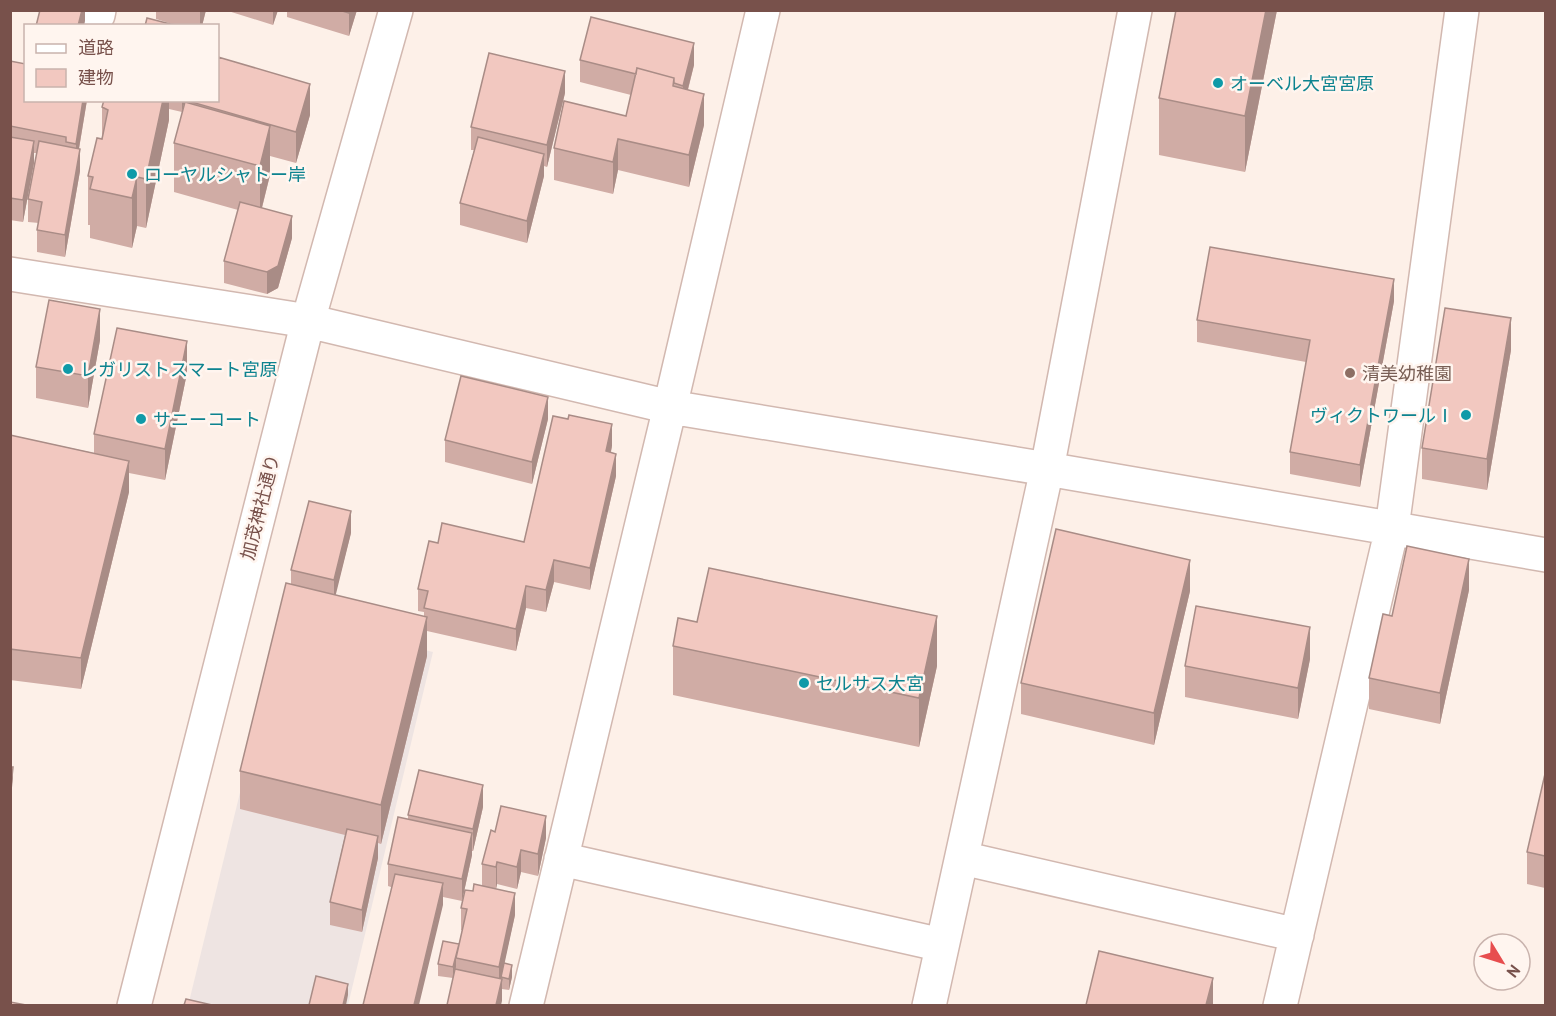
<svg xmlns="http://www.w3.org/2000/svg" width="1556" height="1016" viewBox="0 0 1556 1016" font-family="'PT Sans','Noto Sans JP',sans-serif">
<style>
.industrial{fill:#eee4e2}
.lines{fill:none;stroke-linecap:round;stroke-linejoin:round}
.minor-casing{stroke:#d2b8b0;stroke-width:36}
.minor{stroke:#fff;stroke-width:33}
.wall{fill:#d0aca5}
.shaded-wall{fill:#a98c86}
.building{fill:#f2c8c0;stroke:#a98c86;stroke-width:1.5}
.culture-dot{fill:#0f9aa8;stroke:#fff5ef;stroke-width:2}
.education-dot{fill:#8d6e63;stroke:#fff5ef;stroke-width:2}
.labels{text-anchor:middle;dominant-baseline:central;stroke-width:5;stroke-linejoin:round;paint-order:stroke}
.culture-label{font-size:18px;fill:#0d838f;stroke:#fff5ef;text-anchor:start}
.education-label{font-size:18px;fill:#785e54;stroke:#fff5ef;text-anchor:start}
.street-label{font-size:18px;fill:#78514b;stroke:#fff5ef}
</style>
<rect width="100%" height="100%" fill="#fdf0e8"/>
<path class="industrial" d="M283,616L433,652L348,1005L188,1006Z"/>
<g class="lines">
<g class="minor-casing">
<path id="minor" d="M98,15L99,10
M10,274L308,321L670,407L1047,469L1546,555
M962,858L1297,935
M561,859L942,945
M134,1006L308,321L396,10
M526,1006L670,407L763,10
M929,1006L1047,469L1135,10
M1280,1006L1392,528L1462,10"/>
</g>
<use href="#minor" class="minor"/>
</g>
<path class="wall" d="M156,10H206L202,26H179L156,19Z
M225,10H278L273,25Z
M287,10H357L349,36L287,17Z
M1277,10L1245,172L1159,155V98Z
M580,60L694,65L688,90L704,125L689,187L618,170L613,194L554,180V148L626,116L631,95L580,82Z
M10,61L26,100H87L79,149L80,171L65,257L37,252V230L39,223L28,222V199L37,153H34V163L23,222L10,220Z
M565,93L547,167L544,166V176L527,243L460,225V203L474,150H471V127Z
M104,100H185L182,112L169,109V120L146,228L137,226L132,248L90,238V225H88V176L102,137V107Z
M188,100L310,115L296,163L270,156V175L262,208L292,238L278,288L267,294L224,283V261L238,210L174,192V143L188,103Z
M1394,301L1360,487L1290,474V452L1306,362L1197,342V320Z
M100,340L88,408L36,398V367Z
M1511,350L1487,490L1422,479V448Z
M187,373L165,480L129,473V492L81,689L10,680V435L94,453V434Z
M548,419L532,484L445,462V440Z
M612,446L611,452L616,476L590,590L554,582L546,612L526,608L516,651L427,631V656L381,844L378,843V858L362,932L330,925V902L345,835L240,809V771L291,585V570L351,533L335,595L424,617V612L418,611V589L438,543L524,542Z
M1469,590L1440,724L1369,709V678L1392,616Z
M1190,591L1154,745L1021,714V683Z
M697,622L937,666L919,747L673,695V646Z
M1310,659L1298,719L1185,697V666Z
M1545,774V888L1527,884V852Z
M483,807L473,851H472V855L462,901L443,897V905L388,886V864L408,819V815Z
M495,832L546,838L538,876L521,872L517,889L497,884L496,889L515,915L504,963L512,977L509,990L502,989V1001L453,978L438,976V964L459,944L462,930H461V908L473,891L482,886V864Z"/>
<path class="shaded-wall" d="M82,10H85V21L84,26H78Z
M200,10H206L202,26H200Z
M273,10H278L273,25Z
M350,10H357L349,36V13Z
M1266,10H1277L1245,172V116Z
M694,43V65L683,108V86Z
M565,71V93L547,167V145Z
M310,84V115L296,163V132Z
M704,94V125L689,187V155Z
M83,100H87L76,166V144Z
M163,100H169V120L146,228V179Z
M182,100H185L182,112Z
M270,126V175L260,215V166Z
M618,139V170L613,194V162Z
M34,141V163L23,222V200Z
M80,149V171L65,257V235Z
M544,154V176L527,243V221Z
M137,177V226L132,248V198Z
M292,216V238L278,288L267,294V272Z
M1394,279V301L1360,487V465Z
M100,309V340L88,408V376Z
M1511,318V350L1487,490V459Z
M187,341V373L165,480V449Z
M548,397V419L532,484V462Z
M612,424V446L606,473V451Z
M616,454V476L590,590V568Z
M129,461V492L81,689V658Z
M351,511V533L334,602V580Z
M1469,559V590L1440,724V693Z
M554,560V582L546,612V590Z
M1190,560V591L1154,745V713Z
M526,586V608L516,651V629Z
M937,616V666L919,747V698Z
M427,617V656L381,844V805Z
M1310,627V659L1298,719V688Z
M13,767V778L10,807V796Z
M483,785V807L473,851V829Z
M546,816V838L538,876V854Z
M472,833V855L462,901V879Z
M378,836V858L362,932V910Z
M521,850V872L517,889V867Z
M497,862V884L496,889V867Z
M443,883V905L419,1005H414Z
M515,893V915L499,989V967Z
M459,944L456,958V967L453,979V967Z
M512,965V977L509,990V979Z
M1213,978V1005H1206Z
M502,979V1001L501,1005H496Z
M348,984V995L346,1005H343Z"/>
<path class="building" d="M40,10H82L78,26H36Z
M339,10H350L349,13Z
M1176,10H1266L1245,116L1159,98Z
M591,17L694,43L683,86L674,83V78L637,68L636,74L580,60Z
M147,18L178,26H145Z
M489,53L565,71L547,145L471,127Z
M218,57L310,84L296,132L188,101V100H218Z
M10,61L26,64V100H83L76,144L66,142V137L10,126Z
M637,68L674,78L673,86L704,94L689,155L618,139L613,162L554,148L564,101L626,116Z
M104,100H163L146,179L137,177L132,198L90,189L93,177L88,176L97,138L102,139L108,110L102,107Z
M185,102L270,126L260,166L174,143Z
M10,137L34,141L23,200L10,198Z
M478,137L544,154L527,221L460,203Z
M39,141L80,149L65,235L37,230L42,202L28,199Z
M240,202L292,216L278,266L267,272L224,261Z
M1210,247L1394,279L1360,465L1290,452L1310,340L1197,320Z
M49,300L100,309L88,376L36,367Z
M1445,308L1511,318L1487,459L1422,448Z
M117,328L187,341L165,449L94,434Z
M461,376L548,397L532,462L445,440Z
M569,415L612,424L606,451L616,454L590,568L554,560L546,590L526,586L516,629L424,608L428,591L418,589L429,541L438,543L442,523L524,542L553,416L568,419Z
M10,435L129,461L81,658L10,649Z
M309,501L351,511L334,580L291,570Z
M1056,529L1190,560L1154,713L1021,683Z
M1407,546L1469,559L1440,693L1369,678L1383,614L1392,616Z
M709,568L937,616L919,698L673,646L678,618L697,622Z
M286,583L427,617L381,805L240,771Z
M1196,606L1310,627L1298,688L1185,666Z
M10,767H13L10,796Z
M419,770L483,785L473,829L408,815Z
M1545,774V856L1527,852Z
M501,806L546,816L538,854L521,850L517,867L497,862L496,867L482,864L491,830L495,832Z
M398,817L472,833L462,879L388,864Z
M347,829L378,836L362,910L330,902Z
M395,874L443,883L414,1005H363Z
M474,884L515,893L499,967L456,958L467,909L461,908L465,890L473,891Z
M443,941L459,944L453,967L438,964Z
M1099,951L1213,978L1206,1005H1086Z
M504,963L512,965L509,979L501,977Z
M455,969L502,979L496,1005H447Z
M316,976L348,984L343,1005H309Z
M186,999L212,1005H184Z
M10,1002L26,1005H10Z"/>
<g class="culture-dot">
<circle cx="1218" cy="83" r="6"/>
<circle cx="132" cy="174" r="6"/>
<circle cx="68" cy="369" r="6"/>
<circle cx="1466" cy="415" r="6"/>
<circle cx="141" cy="419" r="6"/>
<circle cx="804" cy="683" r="6"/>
</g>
<circle class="education-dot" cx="1350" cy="373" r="6"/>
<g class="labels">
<g class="culture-label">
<text x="1230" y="83">オーベル大宮宮原</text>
<text x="144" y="174">ローヤルシャトー岸</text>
<text x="80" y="369">レガリストスマート宮原</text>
<text x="1454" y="415" text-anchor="end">ヴィクトワールⅠ</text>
<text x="153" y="419">サニーコート</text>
<text x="816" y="683">セルサス大宮</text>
</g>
<g class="education-label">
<text x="1362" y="373">清美幼稚園</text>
</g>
<g class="street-label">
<text transform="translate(260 507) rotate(-76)">加茂神社通り</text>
</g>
</g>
<rect width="1556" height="1016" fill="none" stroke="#78514b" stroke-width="24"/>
<rect x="24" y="24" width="195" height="78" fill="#fff5ef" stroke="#c9b3ad" stroke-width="1.5"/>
<rect x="36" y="44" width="30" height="9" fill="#ffffff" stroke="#c9b3ad" stroke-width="1.5"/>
<text x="78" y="54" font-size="18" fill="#78514b">道路</text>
<rect x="36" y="69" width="30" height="18" fill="#f2c8c0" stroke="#c9b3ad" stroke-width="1.5"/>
<text x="78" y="84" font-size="18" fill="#78514b">建物</text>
<g transform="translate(1502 962) rotate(128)"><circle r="28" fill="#fff5ef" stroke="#c9b3ad" stroke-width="1.5"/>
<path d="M0-4.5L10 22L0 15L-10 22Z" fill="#e74d4e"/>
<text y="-9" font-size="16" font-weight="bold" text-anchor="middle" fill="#78514b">N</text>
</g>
</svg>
